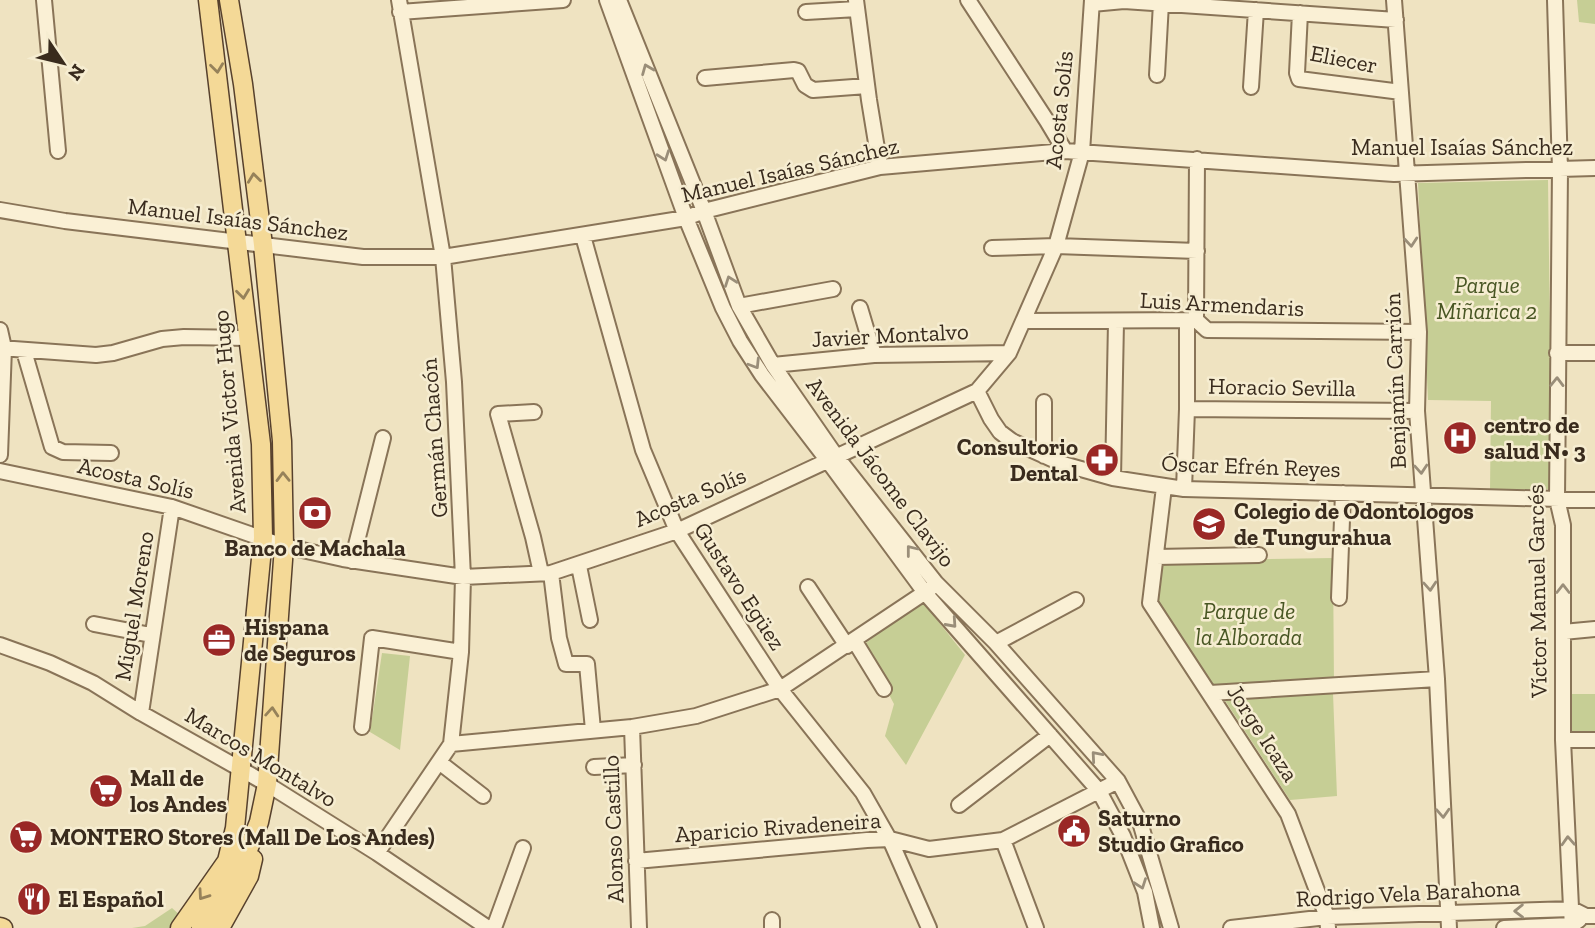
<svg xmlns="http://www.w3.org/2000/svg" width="1595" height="928" viewBox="0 0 1595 928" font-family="'Zilla Slab',serif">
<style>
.green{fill:#c6ce95}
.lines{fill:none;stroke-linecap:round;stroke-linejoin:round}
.minor-casing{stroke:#897458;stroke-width:18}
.major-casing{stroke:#57412d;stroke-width:21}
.minor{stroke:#faf0d5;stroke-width:14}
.major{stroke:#f4d997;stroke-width:18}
.oneway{stroke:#96825a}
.oneway2{stroke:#9a8e79}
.labels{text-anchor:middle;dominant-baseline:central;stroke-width:5;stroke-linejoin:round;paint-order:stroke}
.street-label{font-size:23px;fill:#392b1d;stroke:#f6edd1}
.park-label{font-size:23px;font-style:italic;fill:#485623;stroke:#f6edd1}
.poi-label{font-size:23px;font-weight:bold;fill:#392b1d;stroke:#f6edd1;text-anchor:start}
</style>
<rect width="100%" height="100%" fill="#efe3c1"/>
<path class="green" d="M1577,0H1595V24L1579,22Z
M1548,180L1552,489L1490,491L1491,401L1428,400L1418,183Z
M1333,558L1334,686L1214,688L1157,601L1160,561Z
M922,601L965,655L906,765L885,736L894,704L863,645Z
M382,653L410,656L400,750L370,732Z
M1333,693L1337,796L1290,800L1224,699Z
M1564,694H1595V738L1564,739Z
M172,908L182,917L171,928H132L145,926Z"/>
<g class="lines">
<g class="minor-casing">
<path id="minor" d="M44,0L58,151
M607,0L686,218L723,308L740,341L762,375L828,461L926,594L1099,791L1123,836L1145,892L1152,928
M619,0L704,211L739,306L773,365L836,456L936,583L996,643L1118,781L1140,822L1171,928
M856,0L869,100L880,167
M968,0L1047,121L1065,151
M1394,0L1419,332L1417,411L1437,679L1449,928
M1555,0L1560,170L1557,499L1563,525V740L1572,928
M1092,4L1124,1L1396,20
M400,12L563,0
M806,12L857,9
M1300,13L1297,73L1299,79L1401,92
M1157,75L1161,3
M705,78L794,70L798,71L805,85L813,90L867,86
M1251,87L1256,10
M0,210L65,221L363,257H443L686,218L704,211L880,167L1065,151L1394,174L1595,168
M583,236L643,450L677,531L780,689L863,793L892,844L929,928
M992,248L1056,246L1197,251
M739,306L833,289
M860,308L874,355
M1196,320L1197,159
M1024,321L1196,320L1207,330L1419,332
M0,330L4,348L0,455
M0,348L96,355L113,353L162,339L184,337L249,338
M24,351L52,447L63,452L111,453
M1557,353H1595
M773,365L874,355L1009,353
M977,391L991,419L1000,432L1012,441L1063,464L1113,478L1184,489L1595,500
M1187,409L1417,411
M534,412L498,414L533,537L541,573
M1044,456V402
M0,471L172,507L284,546L343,559L463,577L551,573L677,531L977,391L1009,353L1056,246L1082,152L1092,0
M1113,478L1116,322
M1164,487L1150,603L1288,814L1327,917L1328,928
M1184,489L1187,409V321
M1156,557L1259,555
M352,561L383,438
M579,566L590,620
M551,573L559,638L566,664H587L593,730
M808,587L847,646
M1339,598L1343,493
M94,624L151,635
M1563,632L1595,629
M854,640L884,689
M996,643L1076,600
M0,645L50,663L93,683L141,713L267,784L377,853L488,928
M1210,693L1437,679
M141,713L172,507
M362,727L372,638L461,652
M632,727L639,928
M1563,740H1595
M451,744L632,727L696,716L780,689L930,589
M439,762L483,796
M594,767L634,765
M959,805L1050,735
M1003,840L1036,928
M377,853L451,744L461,652L463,577L454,382L443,257L399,0
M636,861L867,840L890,839L929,849L1003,840L1118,781
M494,928L523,848
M772,928V920
M1231,928L1327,917L1572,909L1586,916H1595
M1504,928L1572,925L1579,920"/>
</g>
<g class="major-casing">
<path id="major" d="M208,0L261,444L263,538L235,828L227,861V884
M0,927L3,928
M180,928L227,861
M201,928L246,855L259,822L267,784L284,546L282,441L263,245L243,84L229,0
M220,928L249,876L253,859"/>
</g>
<use href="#minor" class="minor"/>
<use href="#major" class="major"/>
</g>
<defs><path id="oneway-chevron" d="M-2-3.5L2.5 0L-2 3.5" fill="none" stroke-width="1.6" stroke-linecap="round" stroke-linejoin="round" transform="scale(1.75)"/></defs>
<g class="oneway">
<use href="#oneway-chevron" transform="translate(217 68) rotate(83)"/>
<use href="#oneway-chevron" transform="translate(254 178) rotate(-97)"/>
<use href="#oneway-chevron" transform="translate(243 294) rotate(83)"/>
<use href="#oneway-chevron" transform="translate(283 477) rotate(-91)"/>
<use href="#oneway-chevron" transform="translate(272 712) rotate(-86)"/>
<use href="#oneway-chevron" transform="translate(203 895) rotate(125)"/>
</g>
<g class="oneway2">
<use href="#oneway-chevron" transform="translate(647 69) rotate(-112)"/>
<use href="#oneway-chevron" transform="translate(664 156) rotate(70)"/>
<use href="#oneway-chevron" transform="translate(1411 242) rotate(85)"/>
<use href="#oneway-chevron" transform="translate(730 281) rotate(-110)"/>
<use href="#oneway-chevron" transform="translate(755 364) rotate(58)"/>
<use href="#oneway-chevron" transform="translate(1557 382) rotate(-89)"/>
<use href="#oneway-chevron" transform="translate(1421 469) rotate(86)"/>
<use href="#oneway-chevron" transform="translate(911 550) rotate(-128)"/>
<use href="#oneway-chevron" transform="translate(1430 586) rotate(86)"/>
<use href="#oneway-chevron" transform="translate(1563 589) rotate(-90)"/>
<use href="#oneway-chevron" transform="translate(952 623) rotate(48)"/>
<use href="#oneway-chevron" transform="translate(1096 756) rotate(-131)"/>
<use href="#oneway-chevron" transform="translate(1443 813) rotate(87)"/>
<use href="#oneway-chevron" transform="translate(1568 841) rotate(-93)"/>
<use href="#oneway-chevron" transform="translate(1141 884) rotate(70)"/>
<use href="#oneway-chevron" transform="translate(1519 911) rotate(179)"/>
</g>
<defs>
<g id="hospital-disc" transform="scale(1.75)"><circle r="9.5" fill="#9a2826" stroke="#f6edd1"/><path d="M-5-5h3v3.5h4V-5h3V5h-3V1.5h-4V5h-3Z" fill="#fff"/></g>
<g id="pharmacy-disc" transform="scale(1.75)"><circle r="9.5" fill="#9a2826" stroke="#f6edd1"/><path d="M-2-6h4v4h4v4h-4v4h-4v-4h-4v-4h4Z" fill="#fff"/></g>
<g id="bank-disc" transform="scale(1.75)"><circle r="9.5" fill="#9a2826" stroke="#f6edd1"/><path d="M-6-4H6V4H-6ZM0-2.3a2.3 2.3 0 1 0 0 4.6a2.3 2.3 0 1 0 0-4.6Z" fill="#fff"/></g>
<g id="university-disc" transform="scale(1.75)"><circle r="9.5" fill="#9a2826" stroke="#f6edd1"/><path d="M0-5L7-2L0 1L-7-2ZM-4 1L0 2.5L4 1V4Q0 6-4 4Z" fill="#fff"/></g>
<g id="office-disc" transform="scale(1.75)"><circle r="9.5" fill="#9a2826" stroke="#f6edd1"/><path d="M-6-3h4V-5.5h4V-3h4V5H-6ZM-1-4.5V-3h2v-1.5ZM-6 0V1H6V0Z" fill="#fff"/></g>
<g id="supermarket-disc" transform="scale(1.75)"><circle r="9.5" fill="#9a2826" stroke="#f6edd1"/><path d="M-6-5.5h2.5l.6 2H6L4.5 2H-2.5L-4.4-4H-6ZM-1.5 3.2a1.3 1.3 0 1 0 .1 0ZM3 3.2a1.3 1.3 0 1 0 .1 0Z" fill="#fff"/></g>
<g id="civic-disc" transform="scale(1.75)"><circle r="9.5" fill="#9a2826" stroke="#f6edd1"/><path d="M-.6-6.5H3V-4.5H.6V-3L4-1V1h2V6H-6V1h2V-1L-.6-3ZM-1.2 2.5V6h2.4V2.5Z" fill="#fff"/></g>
<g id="restaurant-disc" transform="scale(1.75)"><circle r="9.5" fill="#9a2826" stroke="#f6edd1"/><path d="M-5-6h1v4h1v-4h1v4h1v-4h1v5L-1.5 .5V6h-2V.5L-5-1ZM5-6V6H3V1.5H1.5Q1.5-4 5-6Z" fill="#fff"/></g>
</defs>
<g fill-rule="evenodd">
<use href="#hospital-disc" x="1460" y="438"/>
<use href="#pharmacy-disc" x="1102" y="460"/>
<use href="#bank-disc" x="315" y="513"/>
<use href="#university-disc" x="1209" y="524"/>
<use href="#office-disc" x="219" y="640"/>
<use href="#supermarket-disc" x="106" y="791"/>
<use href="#civic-disc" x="1074" y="831"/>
<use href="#supermarket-disc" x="26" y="837"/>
<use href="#restaurant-disc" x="34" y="899"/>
</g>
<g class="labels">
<g class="street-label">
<text transform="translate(1344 59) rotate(11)">Eliecer</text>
<text transform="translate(1059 110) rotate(-84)">Acosta Solís</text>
<text x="1462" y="147">Manuel Isaías Sánchez</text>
<text transform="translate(790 170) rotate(-13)">Manuel Isaías Sánchez</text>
<text transform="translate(238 219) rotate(7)">Manuel Isaías Sánchez</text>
<text transform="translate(1222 304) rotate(3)">Luis Armendaris</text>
<text transform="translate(890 335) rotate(-3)">Javier Montalvo</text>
<text transform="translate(1395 381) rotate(-92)">Benjamín Carrión</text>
<text transform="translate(1282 387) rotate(1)">Horacio Sevilla</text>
<text transform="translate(229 412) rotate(-95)">Avenida Victor Hugo</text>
<text transform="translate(434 438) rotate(-94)">Germán Chacón</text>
<text transform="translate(1251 466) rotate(2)">Óscar Efrén Reyes</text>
<text transform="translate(881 472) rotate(53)">Avenida Jácome Clavijo</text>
<text transform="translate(136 478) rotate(13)">Acosta Solís</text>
<text transform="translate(690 497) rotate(-23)">Acosta Solís</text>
<text transform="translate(740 586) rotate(57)">Gustavo Egüez</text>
<text transform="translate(1537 591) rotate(-91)">Víctor Manuel Garcés</text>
<text transform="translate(134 606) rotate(-81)">Miguel Moreno</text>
<text transform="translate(1263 733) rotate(57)">Jorge Icaza</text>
<text transform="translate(261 757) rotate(31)">Marcos Montalvo</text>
<text transform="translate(778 827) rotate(-4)">Aparicio Rivadeneira</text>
<text transform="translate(613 829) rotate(-92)">Alonso Castillo</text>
<text transform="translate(1408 893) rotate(-3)">Rodrigo Vela Barahona</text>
</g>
<g class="park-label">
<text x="1487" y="285">Parque<tspan x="1487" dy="26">Miñarica 2</tspan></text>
<text x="1249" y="611">Parque de<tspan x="1249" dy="26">la Alborada</tspan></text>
</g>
<g class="poi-label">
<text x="1484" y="425">centro de<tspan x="1484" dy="26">salud N• 3</tspan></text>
<text x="1078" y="447" text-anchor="end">Consultorio<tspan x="1078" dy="26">Dental</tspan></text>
<text x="1234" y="511">Colegio de Odontologos<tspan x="1234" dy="26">de Tungurahua</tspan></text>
<text x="315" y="548" text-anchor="middle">Banco de Machala</text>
<text x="244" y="627">Hispana<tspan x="244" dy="26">de Seguros</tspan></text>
<text x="130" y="778">Mall de<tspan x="130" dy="26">los Andes</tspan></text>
<text x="1098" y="818">Saturno<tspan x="1098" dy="26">Studio Grafico</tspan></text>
<text x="50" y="837">MONTERO Stores (Mall De Los Andes)</text>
<text x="58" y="899">El Español</text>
</g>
</g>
<g transform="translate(63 63) rotate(125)" stroke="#f6edd1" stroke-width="5" paint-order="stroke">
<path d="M0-5L12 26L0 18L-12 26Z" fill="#392b1d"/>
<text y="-10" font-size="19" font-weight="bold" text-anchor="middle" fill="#392b1d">N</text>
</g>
</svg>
